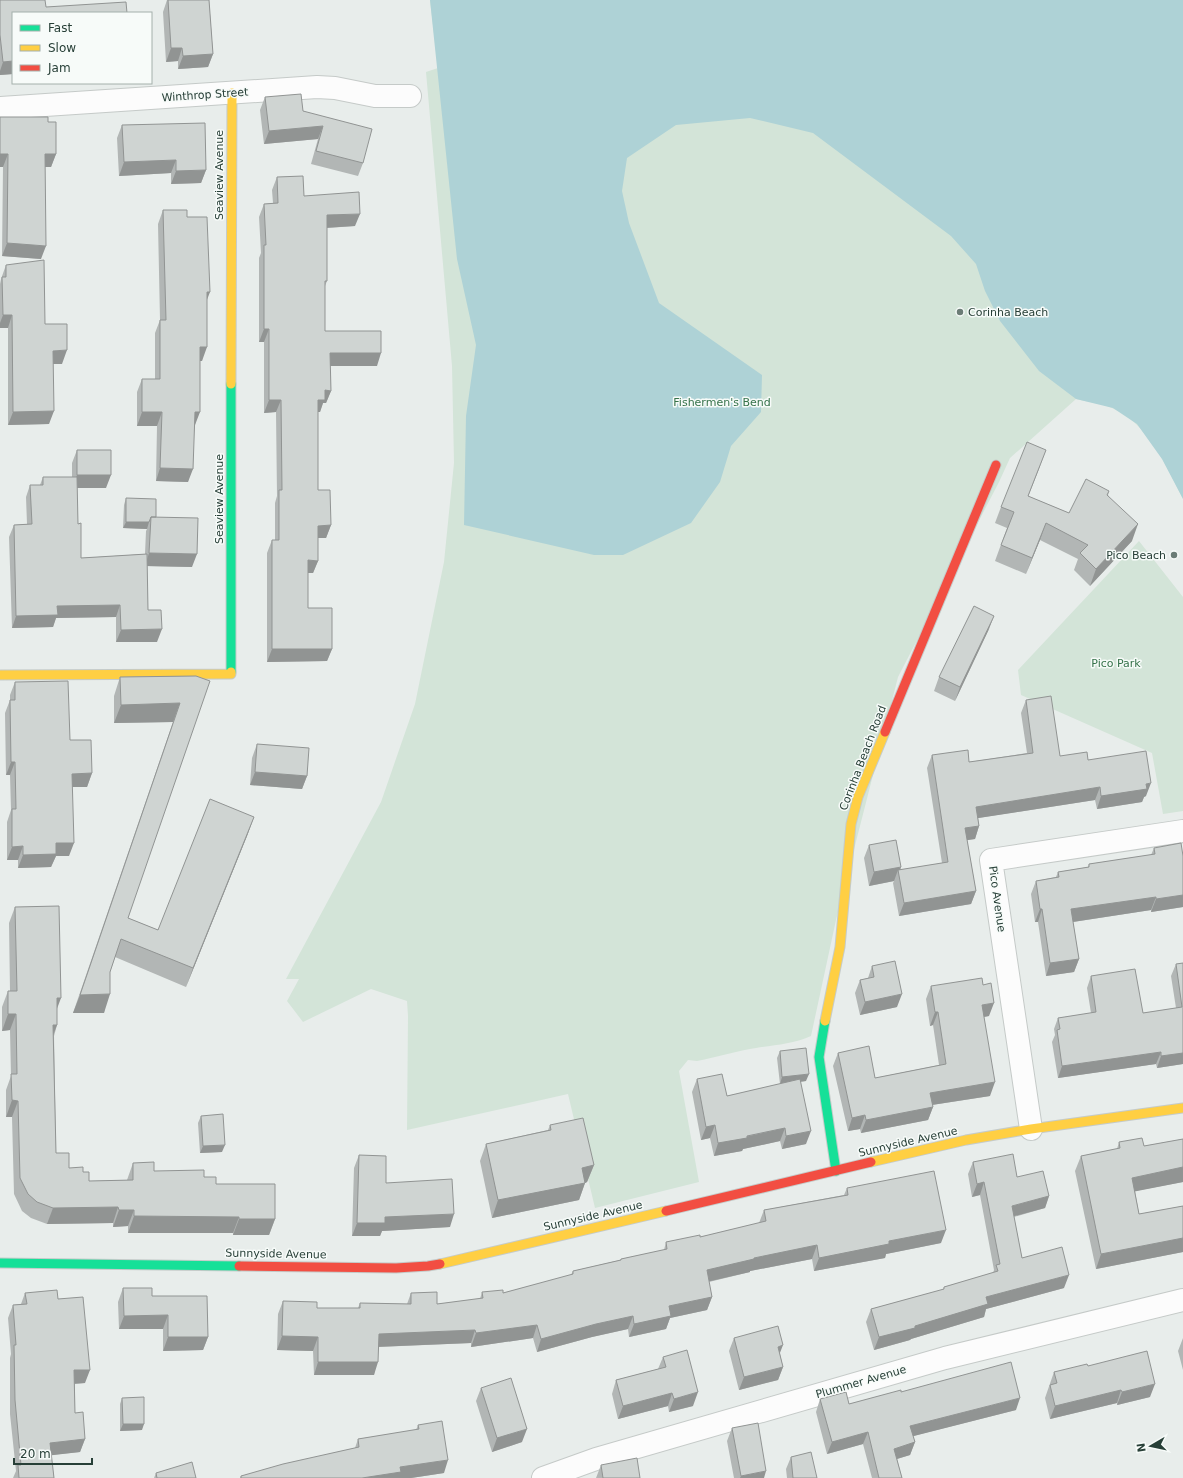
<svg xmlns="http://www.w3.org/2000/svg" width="1183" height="1478" viewBox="0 0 1183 1478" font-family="'DejaVu Sans',sans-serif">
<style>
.green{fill:#d3e4d8}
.water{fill:#aed2d6}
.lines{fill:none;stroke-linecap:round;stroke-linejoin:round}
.street-casing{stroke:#c5cac8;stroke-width:24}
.fast-casing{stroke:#c5cbc9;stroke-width:11}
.slow-casing{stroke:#c5cbc9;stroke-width:11}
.jam-casing{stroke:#c5cbc9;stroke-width:11}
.street{stroke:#fcfcfc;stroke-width:22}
.fast{stroke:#16e098;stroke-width:9}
.slow{stroke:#ffcf43;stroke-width:9}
.jam{stroke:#f24e42;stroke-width:9}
.wall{fill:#b2b6b5}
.shaded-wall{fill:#919493}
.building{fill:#cfd4d2;stroke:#919493}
.poi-dot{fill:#6b7c76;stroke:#f7fbf9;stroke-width:1.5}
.labels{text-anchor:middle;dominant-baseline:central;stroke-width:3;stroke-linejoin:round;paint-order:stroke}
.street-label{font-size:11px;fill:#273f37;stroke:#f7fbf9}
.poi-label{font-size:11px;fill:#273f37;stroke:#f7fbf9;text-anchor:start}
.park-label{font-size:11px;fill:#35724a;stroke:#f7fbf9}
</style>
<rect width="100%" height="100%" fill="#e8edeb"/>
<path class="green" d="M430,0H777L1109,220L1183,499C1167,467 1148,423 1112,408C1101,403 1088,402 1076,399L1010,458L999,482L898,677L836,920L811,1036C793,1044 775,1045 756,1048C736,1051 717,1057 697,1061L688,1060L679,1071L699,1182L595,1208L568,1094L407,1130L408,1016L407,1001L371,989L303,1022L287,1001L299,979H286L381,802L415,704L444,562L454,463L452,366L426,72L438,68Z
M1139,541L1183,597V811L1163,814L1152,753L1021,695L1018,670Z"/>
<path class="water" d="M430,0H1183V499L1162,459L1137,424L1113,408L1076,399L1039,371L1000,321L985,291L976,264L951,236L813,133L750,118L676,125L627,158L622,191L629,223L659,303L762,375L761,412L731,446L720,482L691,523L623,555H594L464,525L466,416L476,345L457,259Z"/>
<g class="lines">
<g class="street-casing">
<path id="street" d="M0,108L317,87L335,88L375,96H410
M1031,1129L991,860L1183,831
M543,1478L596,1459L945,1358L1183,1300"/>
</g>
<g class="fast-casing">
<path id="fast" d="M231,672V384
M825,1021L819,1057L836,1171
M0,1263L239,1266"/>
</g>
<g class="slow-casing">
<path id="slow" d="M231,384L232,93
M0,675L231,674V672
M825,1021L840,947L851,824L858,797L885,732
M871,1162L966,1140L1031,1129L1183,1108
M440,1264L666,1211"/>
</g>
<g class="jam-casing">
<path id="jam" d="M885,732L996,465
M666,1211L871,1162
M239,1266L396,1268L428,1266L440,1264"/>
</g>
<use href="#street" class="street"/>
<use href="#fast" class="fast"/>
<use href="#slow" class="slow"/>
<use href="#jam" class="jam"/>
</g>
<path class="wall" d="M0,0L46,7L13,13V74L0,75Z
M167,0H209L213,54L208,67L178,69V61L166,62L163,12Z
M265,97L303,111L363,163L358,176L311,164L318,139L264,144L260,110Z
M0,117L56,154L51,167H45L41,259L2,256L3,167Z
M122,125L206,170L201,183L171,184V173L119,176L117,138Z
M277,177L304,196L355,226L327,228V281L325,286V331L377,366H330L331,391L326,403H323L320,412H318V490L331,525L326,538H318V561L313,573H308V608L332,649L327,661L267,662V553L272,540H275V503L277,496L276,412L264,413V342H259V258L261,253L259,217L264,204L273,203L272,190Z
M163,210L187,217L207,300L202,361H200L195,425L188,482L156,481L157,426H137V392L142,379H155V333L160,320L158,224Z
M6,265L45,324L62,364H53L49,424L8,425V328H0V284L1,279Z
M77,450L106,488H77L78,524L81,558L145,554L146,531L147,529L123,528L124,505L126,498L156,517L192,567L147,566L148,610L157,642H116V617L56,618L53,627L12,628L9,537L14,525L27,524L26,497L30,485H40L43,477H72V463Z
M1040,466L1028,496L1069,513L1109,491L1108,495L1132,541L1090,586L1074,570L1078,559L1040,540L1026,574L995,561L1007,528L995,523L1001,507Z
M989,629L955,701L934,691L939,677Z
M196,676L128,918L158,930L254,817L247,836L186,987L115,957L110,972L104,1013H73L173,722L114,723V696L120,677Z
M15,682L70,740L92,773L87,787H72L69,856H56L51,867L18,868V860H7V822L11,810L10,775H6L5,713L10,700V695Z
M1026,700L1060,756L1088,760L1146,796L1144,797L1142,802L1097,809L1095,800L978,818L979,826L975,839L967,840L976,891L971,904L899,916L893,883L894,881L869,886L864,858L869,845L900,870L942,863L927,768L932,755L969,762L1027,753L1021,713Z
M257,744L307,776L302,789L250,785L252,758Z
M1154,848L1183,856V907L1151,912V910L1073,922L1079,959L1074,972L1046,976L1038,922H1035L1031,894L1036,881L1056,877L1058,872L1088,867L1089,864L1151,855Z
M15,907L57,1008V1025L54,1036L56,1153L69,1168L83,1172L89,1181L127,1180L133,1163L154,1171L204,1177L275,1219L269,1235H233V1233H128V1226L113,1227V1223L47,1224L31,1218L22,1211L14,1194L12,1117H6V1090L11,1076L10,1030L2,1031V1007L8,991H10L9,923Z
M1183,963V1064L1157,1068L1156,1064L1058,1078L1052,1042L1055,1035L1054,1029L1058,1018L1091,1013L1087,988L1091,976L1143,1013L1176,1008L1171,976L1176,964Z
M872,966L897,1007L860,1015L855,993L860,980L868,978Z
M931,986L989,1016L984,1017L990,1096L932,1105L933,1107L928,1120L861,1133L860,1129L848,1131L833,1066L838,1053L875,1078L939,1065L933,1025L930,1026L926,999Z
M780,1051L806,1081L800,1082L806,1144L782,1149L780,1141L743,1149L742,1151L714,1156L710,1138L701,1140L692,1092L697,1079L727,1096L780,1084L777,1058Z
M201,1116L222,1152L200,1153L198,1123Z
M550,1125L594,1165L587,1182L585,1183L579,1200L492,1218L480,1161L486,1144L548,1130Z
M1183,1139V1182L1135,1191L1139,1214L1183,1206V1252L1096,1269L1075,1171L1081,1156L1117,1149L1119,1142L1144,1146Z
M359,1155L386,1183L450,1227L382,1231L380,1236H352L354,1168Z
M973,1162L1017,1177L1049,1196L1045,1208L1014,1217L1022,1258L1064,1288L986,1309L984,1317L911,1339L910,1340L874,1350L866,1322L871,1309L943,1290L944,1287L993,1273L994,1270L980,1195L972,1197L968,1174Z
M847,1188L941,1243L886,1254L885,1258L814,1271L812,1259L750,1271V1272L709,1282L712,1297L707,1310L670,1318L666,1329L629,1337L628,1329L592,1337L537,1352L533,1338L471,1347V1343L378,1347L374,1375H314L313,1351L277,1350L278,1314L283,1301L317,1308H358L360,1303L407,1304L411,1293L437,1304L480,1299L482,1292L503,1293L571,1275L573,1271L620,1260L621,1259L664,1250L666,1242L700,1237L759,1223L764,1210L844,1195Z
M123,1288L152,1296L208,1337L203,1350L163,1351V1329H119L118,1302Z
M25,1293L58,1299L85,1383L75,1384V1413L85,1439L80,1452L51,1455L54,1478H13L16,1471L10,1414V1358L11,1354L8,1318L13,1305L21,1304Z
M734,1338L780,1354L783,1367L778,1380L739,1390L729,1351Z
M1183,1338V1370L1178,1351Z
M663,1357L693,1406L669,1412L668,1406L618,1419L612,1394L616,1380L658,1369Z
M1088,1366L1150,1397L1117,1405V1403L1050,1419L1045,1398L1054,1372Z
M481,1388L522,1442L492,1452L476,1401Z
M901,1392L1016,1410L913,1436L915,1442L910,1455L897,1459L902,1478H872L863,1444L827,1454L816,1412L820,1399L849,1404Z
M122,1398L142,1430L120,1431V1404Z
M418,1425L444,1473L411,1478H240L241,1476L355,1448L358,1439L416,1430Z
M732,1428L764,1478H734L727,1441Z
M791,1457L817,1478H787L786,1469Z
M601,1465L640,1478H596Z
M156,1473L196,1478H154Z"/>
<path class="shaded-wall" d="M171,48H182L178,61L166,62Z
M213,54L208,67L178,69L183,56Z
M13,61V74L0,75V71L3,62Z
M323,126L318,139L264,144L269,131Z
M0,154H8L3,167H0Z
M45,154H56L51,167H40Z
M176,160L171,173L119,176L124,162Z
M206,170L201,183L171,184L176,171Z
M360,214L355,226L323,228L327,215Z
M7,243L46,246L41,259L2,256Z
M207,292H210L205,305Z
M3,315H12L8,328H0V323Z
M264,329H269L264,342H259Z
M200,347H207L202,361H195Z
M67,350L62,364H48L53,351Z
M330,353H381L377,366H326Z
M325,390L331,391L326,403H323L320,412H313L318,400Z
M269,400H281L276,412L264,413Z
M54,411L49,424L8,425L13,412Z
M142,412H162L157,426H137Z
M195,412H200L195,425H190Z
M1046,450L1040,466L1022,512L1028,496Z
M160,468L193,469L188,482L156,481Z
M77,475H111L106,488H72Z
M126,522H149L147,529L123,528Z
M1046,523L1040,540L1026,574L1032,558Z
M1138,524L1132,541L1090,586L1096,569Z
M331,525L326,538H314L318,526Z
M149,553L197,554L192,567L145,566Z
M308,560L318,561L313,573H303Z
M120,605L116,617L56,618L53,627L12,628L16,616L57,606Z
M994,616L989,629L955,701L960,687Z
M162,629L157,642H116L121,630Z
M272,649H332L327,661L267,662Z
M180,703L173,722L114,723L121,705Z
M11,762H15L10,775H6Z
M255,772L307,776L302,789L250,785Z
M92,773L87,787H67L72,774Z
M1151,783L1146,796L1144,797L1142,802L1097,809L1101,796Z
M1100,787L1095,800L972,819L976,807Z
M254,817L247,836L186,987L193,968Z
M979,826L975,839L961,841L965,828Z
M56,843H74L69,856H56L51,867L18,868L23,855Z
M23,846L18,860H7L12,847Z
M901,867L899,875L898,870L894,881L869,886L874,872Z
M976,891L971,904L899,916L904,903Z
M1183,895V907L1151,912L1156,899Z
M1156,897L1151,910L1066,923L1071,909Z
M1040,909H1042L1038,922H1035Z
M1079,959L1074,972L1046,976L1050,963Z
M110,994L104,1013H73L80,995Z
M902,994L897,1007L860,1015L865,1002Z
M57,998H61L55,1014Z
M994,1003L989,1016L977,1018L982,1005Z
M935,1012H938L933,1025L930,1026Z
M8,1014H16L10,1030L2,1031Z
M53,1025H57L51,1041Z
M1161,1052L1156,1064L1058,1078L1062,1066Z
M1183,1053V1064L1157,1068L1161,1056Z
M809,1074L806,1081L780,1084L782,1077Z
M995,1082L990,1096L925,1106L930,1093Z
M12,1100L18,1101L12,1117H6Z
M933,1107L928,1120L861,1133L866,1120Z
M865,1115L860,1129L848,1131L852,1118Z
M715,1125L710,1138L701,1140L706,1127Z
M785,1128L780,1141L743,1149L742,1151L714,1156L718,1143Z
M811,1131L806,1144L782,1149L786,1136Z
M225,1145L222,1152L200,1153L203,1146Z
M594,1165L587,1182L585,1183L579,1200L492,1218L498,1200L582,1168Z
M1183,1167V1182L1127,1193L1132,1178Z
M984,1182L980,1195L972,1197L977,1184Z
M1049,1196L1045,1208L1007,1218L1012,1206Z
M118,1207L113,1223L47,1224L53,1208Z
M119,1210H134L128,1226L113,1227Z
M454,1214L450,1227L382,1231L380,1236H352L357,1223L385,1217Z
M134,1216L239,1217L233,1233H128Z
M239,1219H275L269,1235H233Z
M946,1230L941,1243L886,1254L885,1258L814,1271L819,1258L889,1241Z
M1183,1238V1252L1096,1269L1101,1254Z
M817,1245L812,1259L750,1271V1272L702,1283L707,1270L754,1258Z
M1069,1275L1064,1288L986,1309L984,1317L911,1339L910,1340L874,1350L879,1337L915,1326L986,1297Z
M712,1297L707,1310L670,1318L666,1329L629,1337L634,1324L669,1306Z
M168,1315L163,1329H119L124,1316Z
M633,1316L628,1329L592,1337L537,1352L541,1339L596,1324Z
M537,1325L533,1338L471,1347L476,1333Z
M475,1330L471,1343L374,1347L379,1334Z
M282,1336L318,1337L313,1351L277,1350Z
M168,1337H208L203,1350L163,1351Z
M783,1345L778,1358V1347Z
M318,1362H378L374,1375H314Z
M783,1367L778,1380L739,1390L744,1377Z
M74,1370H90L85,1383L69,1384Z
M1155,1384L1150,1397L1117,1405L1122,1392Z
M1121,1390L1117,1403L1050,1419L1055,1406Z
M698,1392L693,1406L669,1412L674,1399Z
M672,1393L668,1406L618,1419L623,1406Z
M1020,1398L1016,1410L906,1438L910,1426Z
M123,1424H144L142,1430L120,1431Z
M527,1429L522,1442L492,1452L497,1438Z
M868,1432L863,1444L827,1454L832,1442Z
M85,1439L80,1452L45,1456L50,1443Z
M915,1442L910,1455L890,1461L894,1449Z
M448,1460L444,1473L411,1478H362L400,1467Z
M766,1471L764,1478H740L741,1476Z"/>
<path class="building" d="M0,0H45L46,7L126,2L127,13H13V61L3,62L0,35Z
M168,0H209L213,54L183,56L182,48H171Z
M301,94L303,111L372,129L363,163L316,151L323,126L269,131L265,97Z
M0,117H48V122H56V154H45L46,246L7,243L8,154H0Z
M205,123L206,170L176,171V160L124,162L122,125Z
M303,176L304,196L359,192L360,214L327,215V281H325V331H381V353H330L331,391L325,390V400H318V490H330L331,525L318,526V561L308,560V608H332V649H272V540H279V490H282L281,400H269V329H264V245H266L264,204L278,203L277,177Z
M163,210H187V217H207L210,292H207V347H200V412H195L193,469L160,468L162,412H142V379H160V320H166Z
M44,260L45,324H67V350L53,351L54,411L13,412L12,315H3L2,277H6V265Z
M1027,442L1046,450L1028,496L1069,513L1086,479L1109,491L1107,495L1138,524L1096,569L1080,553L1088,545L1046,523L1032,558L1001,545L1014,512L1001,507Z
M77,450H111V475H77Z
M43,477H77L78,524L81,523V558L147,554L148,610H161L162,629L121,630L120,605L57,606L58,615L16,616L14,525L32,524L30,485H43Z
M126,498L156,499V517H151L149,522H126Z
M151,517L198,518L197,554L149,553Z
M974,606L994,616L960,687L939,677Z
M196,676L210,681L128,918L158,930L210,799L254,817L193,968L121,939L110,972V994L80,995L180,703L121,705L120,677Z
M68,681L70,740H91L92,773L72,774L74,843H56V854L23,855V846L12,847V809H16L15,762H11L10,700H15V682Z
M1051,696L1060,756L1087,752L1088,760L1146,751L1151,783L1146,784L1147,789L1101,796L1100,787L976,807L979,826L965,828L976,891L904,903L898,870L948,862L932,755L968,750L969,762L1033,753L1026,700Z
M257,744L309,748L307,776L255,772Z
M896,840L901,867L874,872L869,845Z
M1181,843L1183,856V895L1156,899V897L1071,909L1079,959L1050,963L1042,909H1040L1036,881L1059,877L1058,872L1089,867V864L1155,854L1154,848Z
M59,906L61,998H57V1025H53L56,1153H69V1168L83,1167V1172H89V1181L133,1180V1163L154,1162V1171L204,1170V1177H216V1184H275V1219H239V1217L134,1216V1210H119L118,1207L53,1208L37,1202L28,1194L20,1178L18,1101L12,1100L11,1074H17L16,1014H8V991H17L15,907Z
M895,961L902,994L865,1002L860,980L874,977L872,966Z
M1183,963V1053L1161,1056V1052L1062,1066L1057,1030L1060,1029L1058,1018L1096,1012L1091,976L1135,969L1143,1013L1182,1007L1176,964Z
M982,978L983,985L991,983L994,1003L982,1005L995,1082L930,1093L933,1107L866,1120L865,1115L852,1118L838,1053L869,1046L875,1078L946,1064L938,1012H935L931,986Z
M806,1048L809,1074L782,1077L780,1051Z
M722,1074L727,1096L800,1079L811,1131L786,1136L785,1128L747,1136V1138L718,1143L715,1125L706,1127L697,1079Z
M223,1114L225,1145L203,1146L201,1116Z
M583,1118L594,1165L582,1168L585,1183L498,1200L486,1144L551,1130L550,1125Z
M1142,1138L1144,1146L1183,1139V1167L1132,1178L1139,1214L1183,1206V1238L1101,1254L1081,1156L1120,1148L1119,1142Z
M1013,1154L1017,1177L1043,1171L1049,1196L1012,1206L1022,1258L1062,1247L1069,1275L986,1297L988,1304L915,1326V1328L879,1337L871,1309L944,1289V1287L998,1271L996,1265L1000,1264L984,1182L977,1184L973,1162Z
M359,1155L386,1156V1183L452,1179L454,1214L385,1217V1223H357Z
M934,1171L946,1230L889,1241V1244L819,1258L817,1245L754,1258V1259L707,1270L712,1297L669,1306L671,1316L634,1324L633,1316L596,1324L541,1339L537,1325L476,1333L475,1330L379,1334L378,1362H318V1337L282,1336L283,1301L317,1302V1308H360V1303L411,1304V1293L437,1292V1304L483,1298L482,1292L503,1290V1293L573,1274V1271L621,1260V1259L667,1249L666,1242L700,1235V1237L766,1221L764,1210L848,1195L847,1188Z
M123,1288H152V1296H207L208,1337H168V1315L124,1316Z
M57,1290L58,1299L83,1297L90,1370H74L75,1413L83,1412L85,1439L50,1443L54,1478H19L18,1465H21L15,1400L14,1345H16L13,1305L27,1304L25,1293Z
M778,1326L783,1345L778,1347L783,1367L744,1377L734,1338Z
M687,1350L698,1392L674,1399L672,1393L623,1406L616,1380L666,1367L663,1357Z
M1147,1351L1155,1384L1122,1392L1121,1390L1055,1406L1050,1385L1057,1383L1054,1372L1087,1364L1088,1366Z
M1011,1362L1020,1398L910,1426L915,1442L894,1449L902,1478H879L868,1432L832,1442L820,1399L846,1392L849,1404L901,1390V1392Z
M511,1378L527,1429L497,1438L481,1388Z
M144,1397V1424H123L122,1398Z
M442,1421L448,1460L400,1467L401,1472L362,1478H241V1476L283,1464L359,1447L358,1439L419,1429L418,1425Z
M758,1423L766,1471L741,1476L732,1428Z
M811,1452L817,1478H793L791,1457Z
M637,1458L640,1478H603L601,1465Z
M192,1462L196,1478H157L156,1473Z"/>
<g class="poi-dot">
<circle cx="960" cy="312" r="4"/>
<circle cx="1174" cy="555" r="4"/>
</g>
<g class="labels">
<g class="street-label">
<text transform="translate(205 95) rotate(-4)">Winthrop Street</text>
<text transform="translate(219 175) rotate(-90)">Seaview Avenue</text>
<text transform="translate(219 499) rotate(-90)">Seaview Avenue</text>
<text transform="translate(863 758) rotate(-69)">Corinha Beach Road</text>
<text transform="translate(997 899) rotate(82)">Pico Avenue</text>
<text transform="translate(908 1142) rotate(-13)">Sunnyside Avenue</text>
<text transform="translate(593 1216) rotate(-13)">Sunnyside Avenue</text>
<text transform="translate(276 1254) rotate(1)">Sunnyside Avenue</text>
<text transform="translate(861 1382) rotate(-16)">Plummer Avenue</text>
</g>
<g class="poi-label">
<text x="968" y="312">Corinha Beach</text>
<text x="1166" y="555" text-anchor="end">Pico Beach</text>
</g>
<g class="park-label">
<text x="722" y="402">Fishermen's Bend</text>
<text x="1116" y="663">Pico Park</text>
</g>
</g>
<rect x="12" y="12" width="140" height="72" fill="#f7fbf9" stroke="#a4b0ab"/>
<rect x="20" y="25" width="20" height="6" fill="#16e098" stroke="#a4b0ab"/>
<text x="48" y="32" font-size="12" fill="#273f37">Fast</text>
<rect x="20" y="45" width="20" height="6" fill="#ffcf43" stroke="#a4b0ab"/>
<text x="48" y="52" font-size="12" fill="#273f37">Slow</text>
<rect x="20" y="65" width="20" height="6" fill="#f24e42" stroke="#a4b0ab"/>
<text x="48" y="72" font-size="12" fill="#273f37">Jam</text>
<g transform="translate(1151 1446) rotate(261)" stroke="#f7fbf9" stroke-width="3" paint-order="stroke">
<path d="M0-3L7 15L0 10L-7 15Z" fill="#273f37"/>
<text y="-6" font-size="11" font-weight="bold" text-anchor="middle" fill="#273f37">N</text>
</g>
<path d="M14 1458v6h78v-6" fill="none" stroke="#273f37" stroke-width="2"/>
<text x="20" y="1458" font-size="12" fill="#273f37" stroke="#f7fbf9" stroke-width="3" paint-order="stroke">20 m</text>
</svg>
